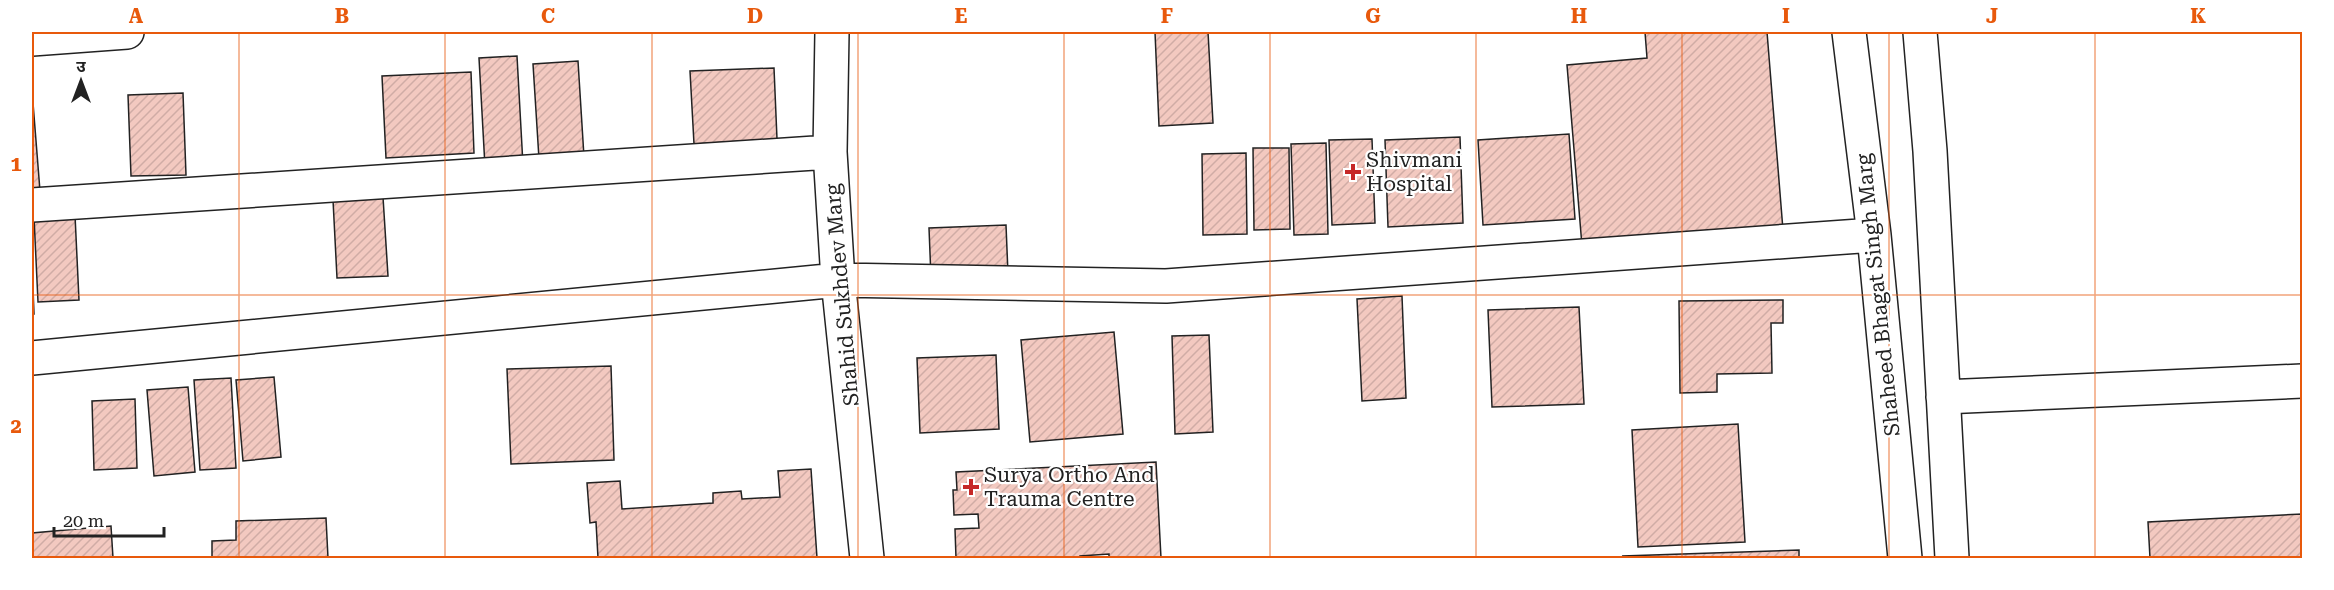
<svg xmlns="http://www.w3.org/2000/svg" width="2334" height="590" viewBox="0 0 2334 590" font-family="'Roboto Serif','Noto Sans Devanagari',serif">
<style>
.building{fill:url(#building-hatch);stroke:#222;stroke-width:1.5}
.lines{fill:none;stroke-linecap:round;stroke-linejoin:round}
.minor-casing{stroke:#222;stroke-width:36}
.minor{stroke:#fff;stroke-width:33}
.grid{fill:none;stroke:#e8590c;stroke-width:1.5;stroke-opacity:0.55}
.poi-dot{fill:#c62828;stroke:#fff;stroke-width:2}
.labels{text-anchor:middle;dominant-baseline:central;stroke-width:4.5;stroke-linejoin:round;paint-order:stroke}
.poi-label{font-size:21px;fill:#222;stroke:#fff;text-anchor:start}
.street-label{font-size:21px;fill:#222;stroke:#fff}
.neatline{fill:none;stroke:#e8590c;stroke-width:2}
.grid-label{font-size:20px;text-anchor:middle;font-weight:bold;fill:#e8590c}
</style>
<defs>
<pattern id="building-hatch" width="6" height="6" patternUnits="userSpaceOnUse" patternTransform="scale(1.5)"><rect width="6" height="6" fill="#f3c9c0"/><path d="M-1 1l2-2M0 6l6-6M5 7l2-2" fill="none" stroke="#d0aca5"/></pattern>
</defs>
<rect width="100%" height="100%" fill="#fff"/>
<path class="building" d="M1155,32H1208L1213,123L1159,126Z
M1645,32H1767L1783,230L1582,246L1567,65L1647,58Z
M517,56L523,165L485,167L479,58Z
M578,61L584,157L539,159L533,64Z
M774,68L777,139L694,144L690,71Z
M471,72L474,153L386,158L382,76Z
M183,93L186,175L131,176L128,95Z
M32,103H33L40,191L32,192Z
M1569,134L1575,219L1483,225L1478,140Z
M1460,137L1463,223L1388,227L1385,140Z
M1372,139L1375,223L1332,225L1329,140Z
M1326,143L1328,234L1294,235L1291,144Z
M1253,148H1289L1290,229L1254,230Z
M1246,153L1247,234L1203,235L1202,154Z
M383,197L388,276L337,278L333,200Z
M75,215L79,300L38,302L34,217Z
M1006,225L1008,274L931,278L929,228Z
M32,262L34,314H32Z
M1402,296L1406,398L1362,401L1357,299Z
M1783,300V323H1771L1772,373L1717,374V392L1680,393L1679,301Z
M1579,307L1584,404L1492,407L1488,310Z
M1114,332L1123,434L1030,442L1021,340Z
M1209,335L1213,432L1175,434L1172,336Z
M996,355L999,429L920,433L917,358Z
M611,366L614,460L511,464L507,369Z
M274,377L281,457L243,461L236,380Z
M231,378L236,468L200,470L194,380Z
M188,387L195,472L154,476L147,390Z
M135,399L137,468L94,470L92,401Z
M1738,424L1745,542L1638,547L1632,430Z
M1156,462L1161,558H1109V554L1080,556V558H956L955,529L979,528L978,514L954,515L953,490H957L956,472Z
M811,469L817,558H598L596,522L590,523L587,483L620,481L622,509L713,503V493L741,491L742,499L780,497L778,471Z
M2302,514V558H2150L2148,522Z
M326,518L328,558H212V541L236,540V521Z
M111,526L113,558H32V533Z
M1799,550V558H1624L1623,556Z"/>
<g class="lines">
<g class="minor-casing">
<path id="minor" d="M832,32L830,152L838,280L867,558
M1849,32L1874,235L1905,558
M1920,32L1930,151L1952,558
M32,39L127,32
M32,205L830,152
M32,358L838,280L1166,286L1874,235
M1943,397L2302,381"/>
</g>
<use href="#minor" class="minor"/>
</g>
<path class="grid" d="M239,32V558M445,32V558M652,32V558M858,32V558M1064,32V558M1270,32V558M1476,32V558M1682,32V558M1889,32V558M2095,32V558M32,295H2302"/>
<g class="poi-dot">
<path d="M1350 163h6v6h6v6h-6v6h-6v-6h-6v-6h6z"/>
<path d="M968 478h6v6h6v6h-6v6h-6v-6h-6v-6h6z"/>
</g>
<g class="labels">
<g class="poi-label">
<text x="1366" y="160">Shivmani<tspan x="1366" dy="24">Hospital</tspan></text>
<text x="984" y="475">Surya Ortho And<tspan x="984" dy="24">Trauma Centre</tspan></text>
</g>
<g class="street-label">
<text transform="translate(842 295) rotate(-95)">Shahid Sukhdev Marg</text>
<text transform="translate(1878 295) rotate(-96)">Shaheed Bhagat Singh Marg</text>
</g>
</g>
<rect width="2334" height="590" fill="none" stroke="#ffffff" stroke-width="66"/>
<g transform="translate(81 81)" stroke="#ffffff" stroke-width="4.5" paint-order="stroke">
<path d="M0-4.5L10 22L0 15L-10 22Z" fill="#222222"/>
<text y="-9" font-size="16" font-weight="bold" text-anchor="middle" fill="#222222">उ</text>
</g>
<path d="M54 527v9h110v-9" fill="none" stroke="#222222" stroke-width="3"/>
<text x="63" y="527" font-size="18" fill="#222222" stroke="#ffffff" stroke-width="4.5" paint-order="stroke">20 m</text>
<rect x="33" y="33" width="2268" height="524" class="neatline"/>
<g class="grid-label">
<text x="136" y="23">A</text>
<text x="342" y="23">B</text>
<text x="548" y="23">C</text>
<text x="755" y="23">D</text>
<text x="961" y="23">E</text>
<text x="1167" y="23">F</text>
<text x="1373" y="23">G</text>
<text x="1579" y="23">H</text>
<text x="1786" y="23">I</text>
<text x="1992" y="23">J</text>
<text x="2198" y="23">K</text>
<text x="16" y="171">1</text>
<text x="16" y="433">2</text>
</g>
</svg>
